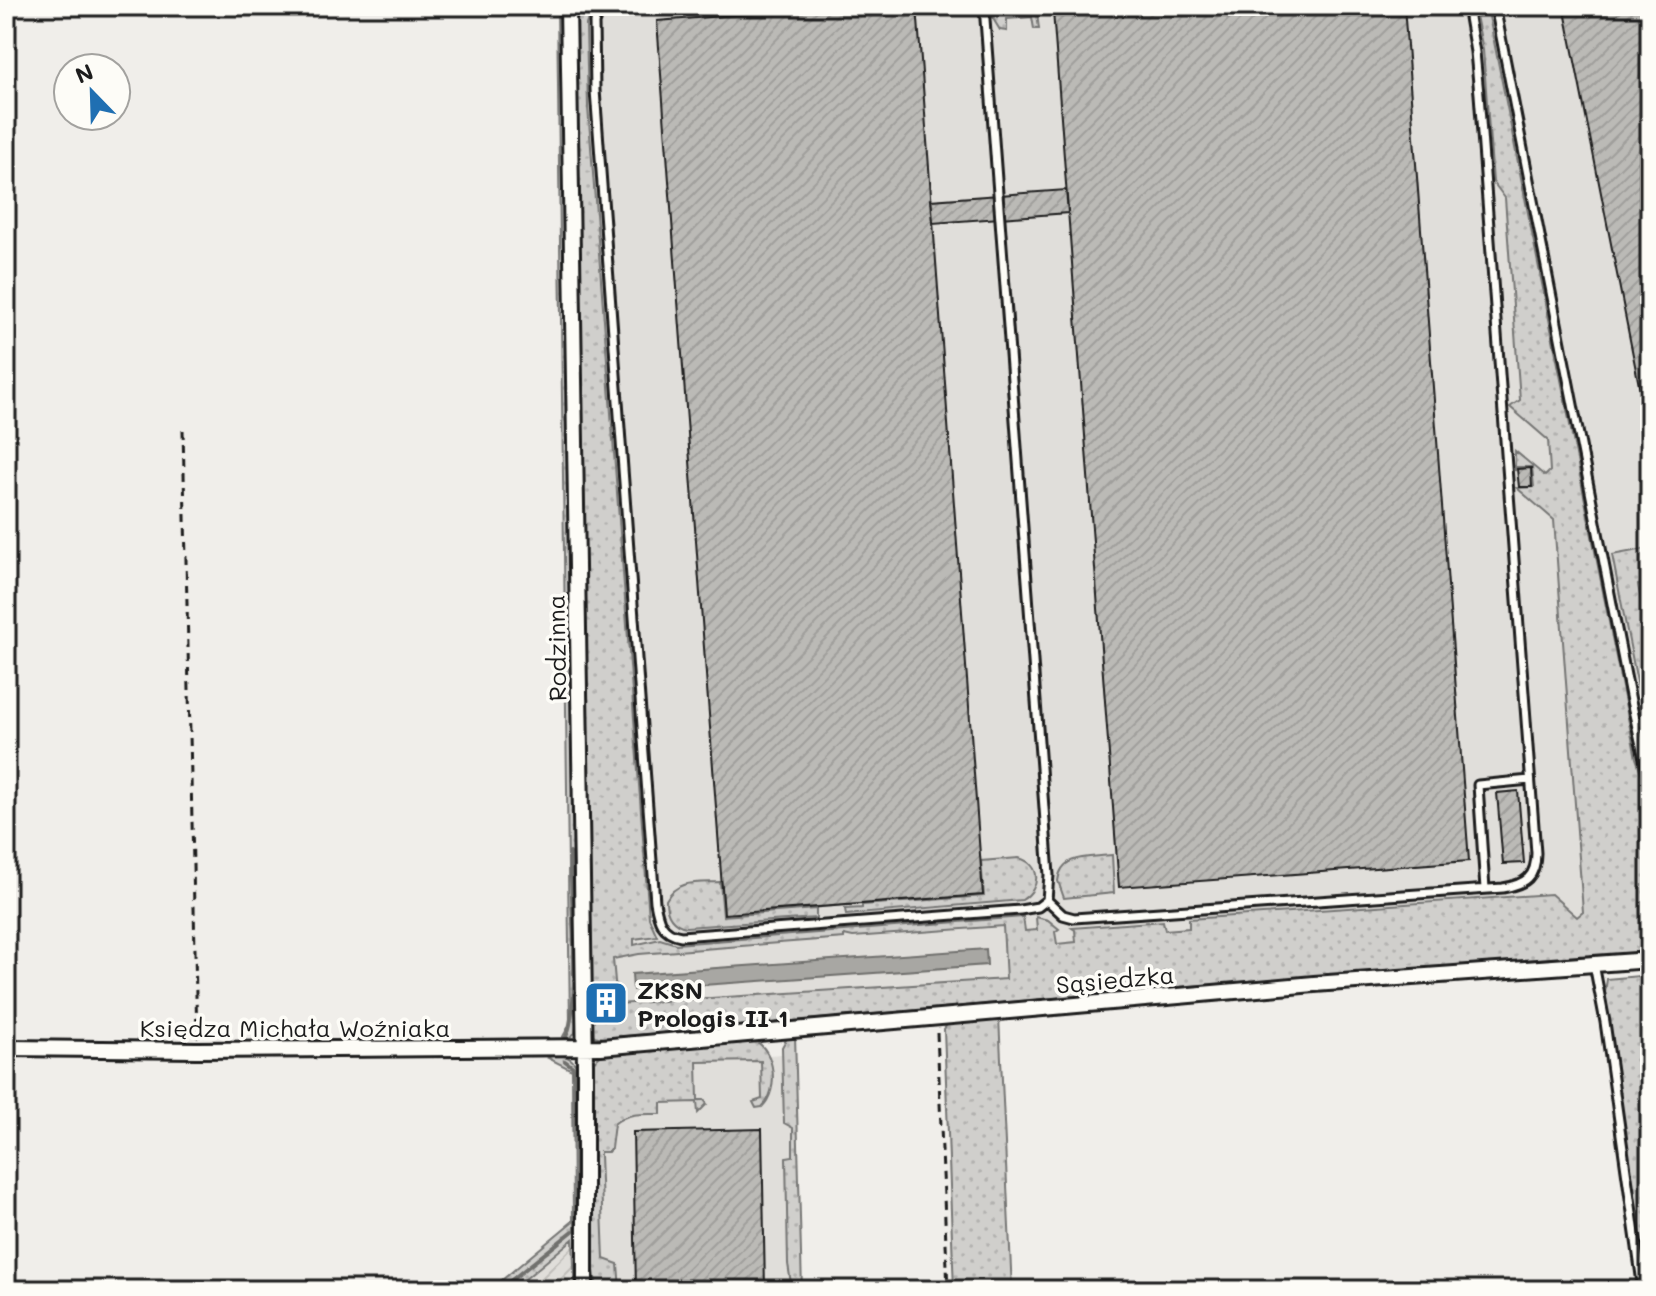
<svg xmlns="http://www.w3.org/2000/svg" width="1656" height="1296" viewBox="0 0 1656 1296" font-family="Mali,sans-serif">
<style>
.built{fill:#e0deda}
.industrial{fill:url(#industrial-furrows)}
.grass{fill:url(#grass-dots);stroke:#767674;stroke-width:2;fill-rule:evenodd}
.water{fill:#a8a7a3;stroke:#706f6d;stroke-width:2}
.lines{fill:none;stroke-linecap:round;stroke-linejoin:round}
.stream{stroke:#706f6d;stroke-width:4}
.building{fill:url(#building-hatch);stroke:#1c1c1c;stroke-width:2}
.service-casing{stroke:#1c1c1c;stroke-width:13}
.minor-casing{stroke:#1c1c1c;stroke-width:20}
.path{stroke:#1c1c1c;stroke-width:3;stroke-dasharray:8 6;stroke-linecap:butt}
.service{stroke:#fdfcf7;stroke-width:7}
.minor{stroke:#fdfcf7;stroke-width:14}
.labels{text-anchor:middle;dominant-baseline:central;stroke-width:7;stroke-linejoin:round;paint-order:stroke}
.street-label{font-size:24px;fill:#1c1c1c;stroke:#fdfcf7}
.poi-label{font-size:24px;font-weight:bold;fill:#1c1c1c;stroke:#fdfcf7;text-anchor:start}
</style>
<defs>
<pattern id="industrial-furrows" width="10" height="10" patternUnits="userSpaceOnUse" patternTransform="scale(2)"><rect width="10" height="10" fill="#e0deda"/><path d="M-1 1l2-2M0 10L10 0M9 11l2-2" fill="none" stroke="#c0beba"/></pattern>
<pattern id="grass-dots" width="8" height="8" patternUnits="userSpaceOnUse" patternTransform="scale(2)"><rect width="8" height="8" fill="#d0cfcc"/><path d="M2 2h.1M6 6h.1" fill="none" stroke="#b2b1af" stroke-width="1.8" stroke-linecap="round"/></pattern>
<pattern id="building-hatch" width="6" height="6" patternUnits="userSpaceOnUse" patternTransform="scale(2)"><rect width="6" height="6" fill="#bbbab6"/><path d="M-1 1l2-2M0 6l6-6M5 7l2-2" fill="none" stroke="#a09f9c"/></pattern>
</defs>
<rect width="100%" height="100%" fill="#f0eeea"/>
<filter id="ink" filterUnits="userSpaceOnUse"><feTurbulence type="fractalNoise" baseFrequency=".0125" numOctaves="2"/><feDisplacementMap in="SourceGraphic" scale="16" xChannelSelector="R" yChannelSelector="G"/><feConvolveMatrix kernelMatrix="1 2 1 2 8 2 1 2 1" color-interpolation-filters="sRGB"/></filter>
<g filter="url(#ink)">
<path class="built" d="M584,6H1650V945L610,1008L609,991H601Z
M795,1053L802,1290H600L601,1068Z"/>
<path class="industrial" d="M574,1238L575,1290H512Z"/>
<path class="grass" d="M557,6H563L577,1019L575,1033L565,1041L561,1040L570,1024Z
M573,6H592L586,25L588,107L649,918L657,936L634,939V945L660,939L676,944L1023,917L1025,931L1037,930L1036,917L1048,920L1059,929L1055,932L1057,944L1076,942L1075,930L1072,928L1163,921L1165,930L1189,928V919L1551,894L1577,917L1583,912L1554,520L1517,488L1534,487L1532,467H1516L1515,471V451L1545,476L1550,471L1548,440L1510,407L1520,400L1505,198L1493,182L1483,50L1474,6H1487L1636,758L1642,775L1650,785V952L1190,986L603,1038L594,1036L590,1028ZM1003,926L1006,979L617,1004L613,959L639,954L844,938V935L853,937Z
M993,6H1036L1039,29H1034L1032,17L1007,19V31L1000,30L992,17Z
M1650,548V582L1638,585L1650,648V707L1639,692L1612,555Z
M1112,855L1114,893L1064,898L1058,881C1061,853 1089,858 1112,855Z
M1019,858C1042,865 1041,888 1022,900L846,915L845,909L862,908V905L984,896L981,861Z
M720,882L723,916L816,909V918L686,927C672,924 666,914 666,900C677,879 699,883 720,882Z
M1650,975V1290H1648L1605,992L1607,979Z
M999,1017L1012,1290H954L944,1029L949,1022Z
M795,1035L802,1290H792L788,1264L786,1157L793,1156V1128L784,1123L782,1047L787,1038Z
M754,1040C776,1051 779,1091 762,1107L756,1108L753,1102L762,1099L761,1061L697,1062L698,1100H704L707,1104L698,1113L697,1102L661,1103V1114C644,1114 627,1112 614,1124L611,1148L608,1152H600V1155L604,1259L618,1264L620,1290H597L591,1250L593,1062L603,1054Z
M553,1055C567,1055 575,1058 578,1073L580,1290H575L573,1239L512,1290H490L573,1221L572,1070L548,1058Z"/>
<path class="water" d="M986,949L987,965L633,990L632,974Z"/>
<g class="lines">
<path class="stream" d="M566,1037C581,1006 571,893 570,853
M565,1061L573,1067L575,1082L576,1229
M499,1290L573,1231"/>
</g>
<path class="building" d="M853,6H917L983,895L724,914L657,21Z
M1042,6H1404L1469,861L1119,887L1053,11H1043Z
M1564,6H1650V441Z
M1066,190L1068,213L933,223L931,200Z
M1531,468L1532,487H1519L1517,469Z
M1518,791L1524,863L1503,864L1497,793Z
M762,1129L765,1290H636L633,1132Z"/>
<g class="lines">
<g class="service-casing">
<path id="service" d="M605,6L598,13L594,23L595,90L655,902C658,919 661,933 681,936L1020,910L1038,907L1047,900L1049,875L984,6
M1495,6L1631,701L1645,763L1650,771
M1636,723L1650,721
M1485,889L1478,785L1530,780
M1047,900L1063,915L1074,918L1503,888C1526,884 1536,877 1536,853L1479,94L1475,52L1467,6
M1594,964L1605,1022L1643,1290"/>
</g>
<g class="minor-casing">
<path id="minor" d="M568,6L585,1064V1290
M6,1048L197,1050L601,1047L1314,984L1650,960"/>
</g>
<path class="path" d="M183,430L197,1038
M937,1033L948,1290"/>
<use href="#service" class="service"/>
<use href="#minor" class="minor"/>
</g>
</g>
<defs>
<g id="building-square" transform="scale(2.3)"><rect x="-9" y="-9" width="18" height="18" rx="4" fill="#1f6fb2" stroke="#fdfcf7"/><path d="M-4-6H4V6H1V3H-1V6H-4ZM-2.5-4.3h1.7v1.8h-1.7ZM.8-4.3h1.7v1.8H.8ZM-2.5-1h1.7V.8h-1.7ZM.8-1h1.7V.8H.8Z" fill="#fff"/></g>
</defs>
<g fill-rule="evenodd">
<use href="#building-square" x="606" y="1003"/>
</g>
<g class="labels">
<g class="street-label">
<text transform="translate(556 648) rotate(-91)">Rodzinna</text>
<text transform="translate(1115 979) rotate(-5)">Sąsiedzka</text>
<text x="295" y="1027">Księdza Michała Woźniaka</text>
</g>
<g class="poi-label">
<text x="637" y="989">ZKSN<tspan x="637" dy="28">Prologis II 1</tspan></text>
</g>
</g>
<rect width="1656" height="1296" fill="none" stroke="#fdfcf7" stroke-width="32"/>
<rect x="16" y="16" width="1624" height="1264" fill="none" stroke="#1c1c1c" stroke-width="3" filter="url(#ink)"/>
<g transform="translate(92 92) rotate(337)"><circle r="38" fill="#fdfcf7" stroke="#a3a29f" stroke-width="2"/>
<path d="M0-6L14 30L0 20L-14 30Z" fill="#1f6fb2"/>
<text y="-12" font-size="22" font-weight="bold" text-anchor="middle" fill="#1c1c1c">N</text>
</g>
</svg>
